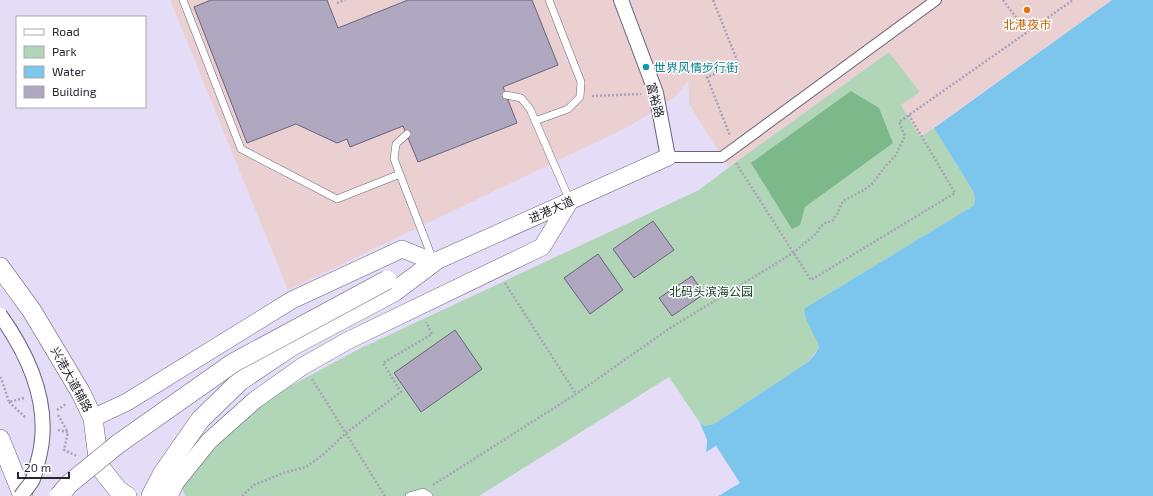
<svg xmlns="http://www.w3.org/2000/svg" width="1153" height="496" viewBox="0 0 1153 496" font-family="'Exo 2','Noto Sans SC',sans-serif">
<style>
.commercial{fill:#ebd0d2}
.green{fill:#b0d6b7}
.forest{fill:#7db88a}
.water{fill:#7cc5ec}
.pier{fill:#e5ddf7}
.building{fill:#b0a8c1;stroke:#6a6379}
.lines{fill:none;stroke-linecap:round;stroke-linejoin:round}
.service-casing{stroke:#6a637a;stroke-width:8}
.pedestrian-casing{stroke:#6a637a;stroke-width:12}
.minor-casing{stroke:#6a637a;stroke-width:16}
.tertiary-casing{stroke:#6a637a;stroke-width:18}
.secondary-casing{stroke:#6a637a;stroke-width:20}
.path{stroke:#a9a2b7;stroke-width:2.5;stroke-dasharray:2 2;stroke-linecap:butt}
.service{stroke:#fff;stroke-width:7}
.pedestrian{stroke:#fff;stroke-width:10}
.minor{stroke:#fff;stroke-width:14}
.tertiary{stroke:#fff;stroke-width:17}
.secondary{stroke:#fff;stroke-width:19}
.minor-bridge-casing{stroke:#6a637a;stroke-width:16;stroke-linecap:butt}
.secondary-bridge-casing{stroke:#6a637a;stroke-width:20;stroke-linecap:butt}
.minor-bridge{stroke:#fff;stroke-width:14}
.secondary-bridge{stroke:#fff;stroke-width:19}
.food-dot{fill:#e8710a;stroke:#fff;stroke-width:1.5}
.culture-dot{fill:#0f9aa8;stroke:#fff;stroke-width:1.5}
.labels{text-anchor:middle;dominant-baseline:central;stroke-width:3;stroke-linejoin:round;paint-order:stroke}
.food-label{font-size:12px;fill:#c56008;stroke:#fff}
.culture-label{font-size:12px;fill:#0d838f;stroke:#fff;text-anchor:start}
.street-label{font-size:12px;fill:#28252f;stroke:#fff}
.park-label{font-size:12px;fill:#0c3a1b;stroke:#fff}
</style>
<rect width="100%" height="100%" fill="#e5ddf7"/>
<path class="commercial" d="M170,0H1112L920,137L901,105L920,92L889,52L729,167L711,140L689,104V80L675,97L628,127L288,290Z"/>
<path class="green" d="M889,52L920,92L901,105L920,137L934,128L973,191C975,197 976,200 973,206L805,308L819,347L808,362L714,424L705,426L700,423L669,377L479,496H185L182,487L212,451L251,412L285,389L359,349L699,190L736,162Z"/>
<path class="forest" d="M851,91L879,108L893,143L805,207L800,225L792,229L751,163Z"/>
<path class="water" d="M1112,0H1153V496H718L739,483L716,446L706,453L707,440L700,423L705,426L714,424L808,362L815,354L819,347C816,336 802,318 805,308L973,206C976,200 975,197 973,191L934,128Z"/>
<path class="pier" d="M699,422L707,440L706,452L716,446L740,483L718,496H716L717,494L737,482L716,449L706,454H704L705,441L698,424Z"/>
<path class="building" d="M211,0H327L338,28L408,0H532L558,65L503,87L517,123L418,162L403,126L350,147L347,139L337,143L296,124L247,143L194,7Z
M653,221L674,250L634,278L613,249Z
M598,254L623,290L590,314L564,278Z
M692,276L704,294L672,316L659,298Z
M455,330L482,369L421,412L394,373Z"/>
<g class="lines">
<g class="service-casing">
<path id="service" d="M183,0L241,149L337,199L400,174
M506,95L521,98L530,109L570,201
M535,121L568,109L580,97L581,82L549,0
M407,134L396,144L394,159L433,260
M409,496L423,492L429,496"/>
</g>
<g class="pedestrian-casing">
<path id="pedestrian" d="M668,157H722L936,0"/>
</g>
<g class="minor-casing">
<path id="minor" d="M621,0L656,93L668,157"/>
</g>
<g class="tertiary-casing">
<path id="tertiary" d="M93,418L127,402L292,300L402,249L434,262L668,157
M169,496L176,482L209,441L255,400L303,366L347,341L542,247L570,201"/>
</g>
<g class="secondary-casing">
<path id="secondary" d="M0,267L32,311L81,393L93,418L99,466L118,490L127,496
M0,439L23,496
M151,496L163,473L200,420L240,381L292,346L394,292L434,262"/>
</g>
<path class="path" d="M713,0L739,65L707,77L727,128L730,136
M1003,0L1027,32
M337,3L345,0
M592,96L641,94
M736,163L811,280L955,193L909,115
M505,283L576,394
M0,377L2,381L9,402L24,398
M312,379L385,496
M9,402L25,417H27
M57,410L66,404
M58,415L67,431
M58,430L68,432L64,450L77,456
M433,485L576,394L670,328L793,253L817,233L820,227L825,223L832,221L837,214L843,201L864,190L873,183L884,168L896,155L905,136L899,122L1073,0
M242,496L254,485L283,473L306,467L324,454L346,433L401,392L383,363L432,334L426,322"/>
<use href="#service" class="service"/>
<use href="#pedestrian" class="pedestrian"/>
<use href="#minor" class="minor"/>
<use href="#tertiary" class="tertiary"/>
<use href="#secondary" class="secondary"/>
<g class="minor-bridge-casing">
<path id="minor-bridge" d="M0,315C30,357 53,408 38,461C36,467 35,476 32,481C29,486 24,491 21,496"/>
</g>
<g class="secondary-bridge-casing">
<path id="secondary-bridge" d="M59,496L69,484L118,444L233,363L387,280"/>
</g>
<use href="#minor-bridge" class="minor-bridge"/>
<use href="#secondary-bridge" class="secondary-bridge"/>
</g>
<circle class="food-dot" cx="1027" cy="10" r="4"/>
<circle class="culture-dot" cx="646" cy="67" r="4"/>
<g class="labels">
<g class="food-label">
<text x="1027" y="24">北港夜市</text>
</g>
<g class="culture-label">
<text x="654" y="67">世界风情步行街</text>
</g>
<g class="street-label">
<text transform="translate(656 100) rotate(75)">富裕路</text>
<text transform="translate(551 209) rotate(-24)">进港大道</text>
<text transform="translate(72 379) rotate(61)">兴港大道辅路</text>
</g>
<g class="park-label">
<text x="711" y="291">北码头滨海公园</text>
</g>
</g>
<rect x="16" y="16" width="130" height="92" fill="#ffffff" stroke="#a9a8ac"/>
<rect x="24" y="29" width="20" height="6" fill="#ffffff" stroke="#a9a8ac"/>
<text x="52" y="36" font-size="12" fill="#28252f">Road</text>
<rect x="24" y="46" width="20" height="12" fill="#b0d6b7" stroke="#a9a8ac"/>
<text x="52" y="56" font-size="12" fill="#28252f">Park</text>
<rect x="24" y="66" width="20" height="12" fill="#7cc5ec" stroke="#a9a8ac"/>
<text x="52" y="76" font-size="12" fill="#28252f">Water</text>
<rect x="24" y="86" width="20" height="12" fill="#b0a8c1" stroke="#a9a8ac"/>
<text x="52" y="96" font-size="12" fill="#28252f">Building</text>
<path d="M18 472v6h51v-6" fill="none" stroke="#28252f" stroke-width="2"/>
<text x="24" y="472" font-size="12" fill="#28252f" stroke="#ffffff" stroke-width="3" paint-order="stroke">20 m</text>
</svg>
